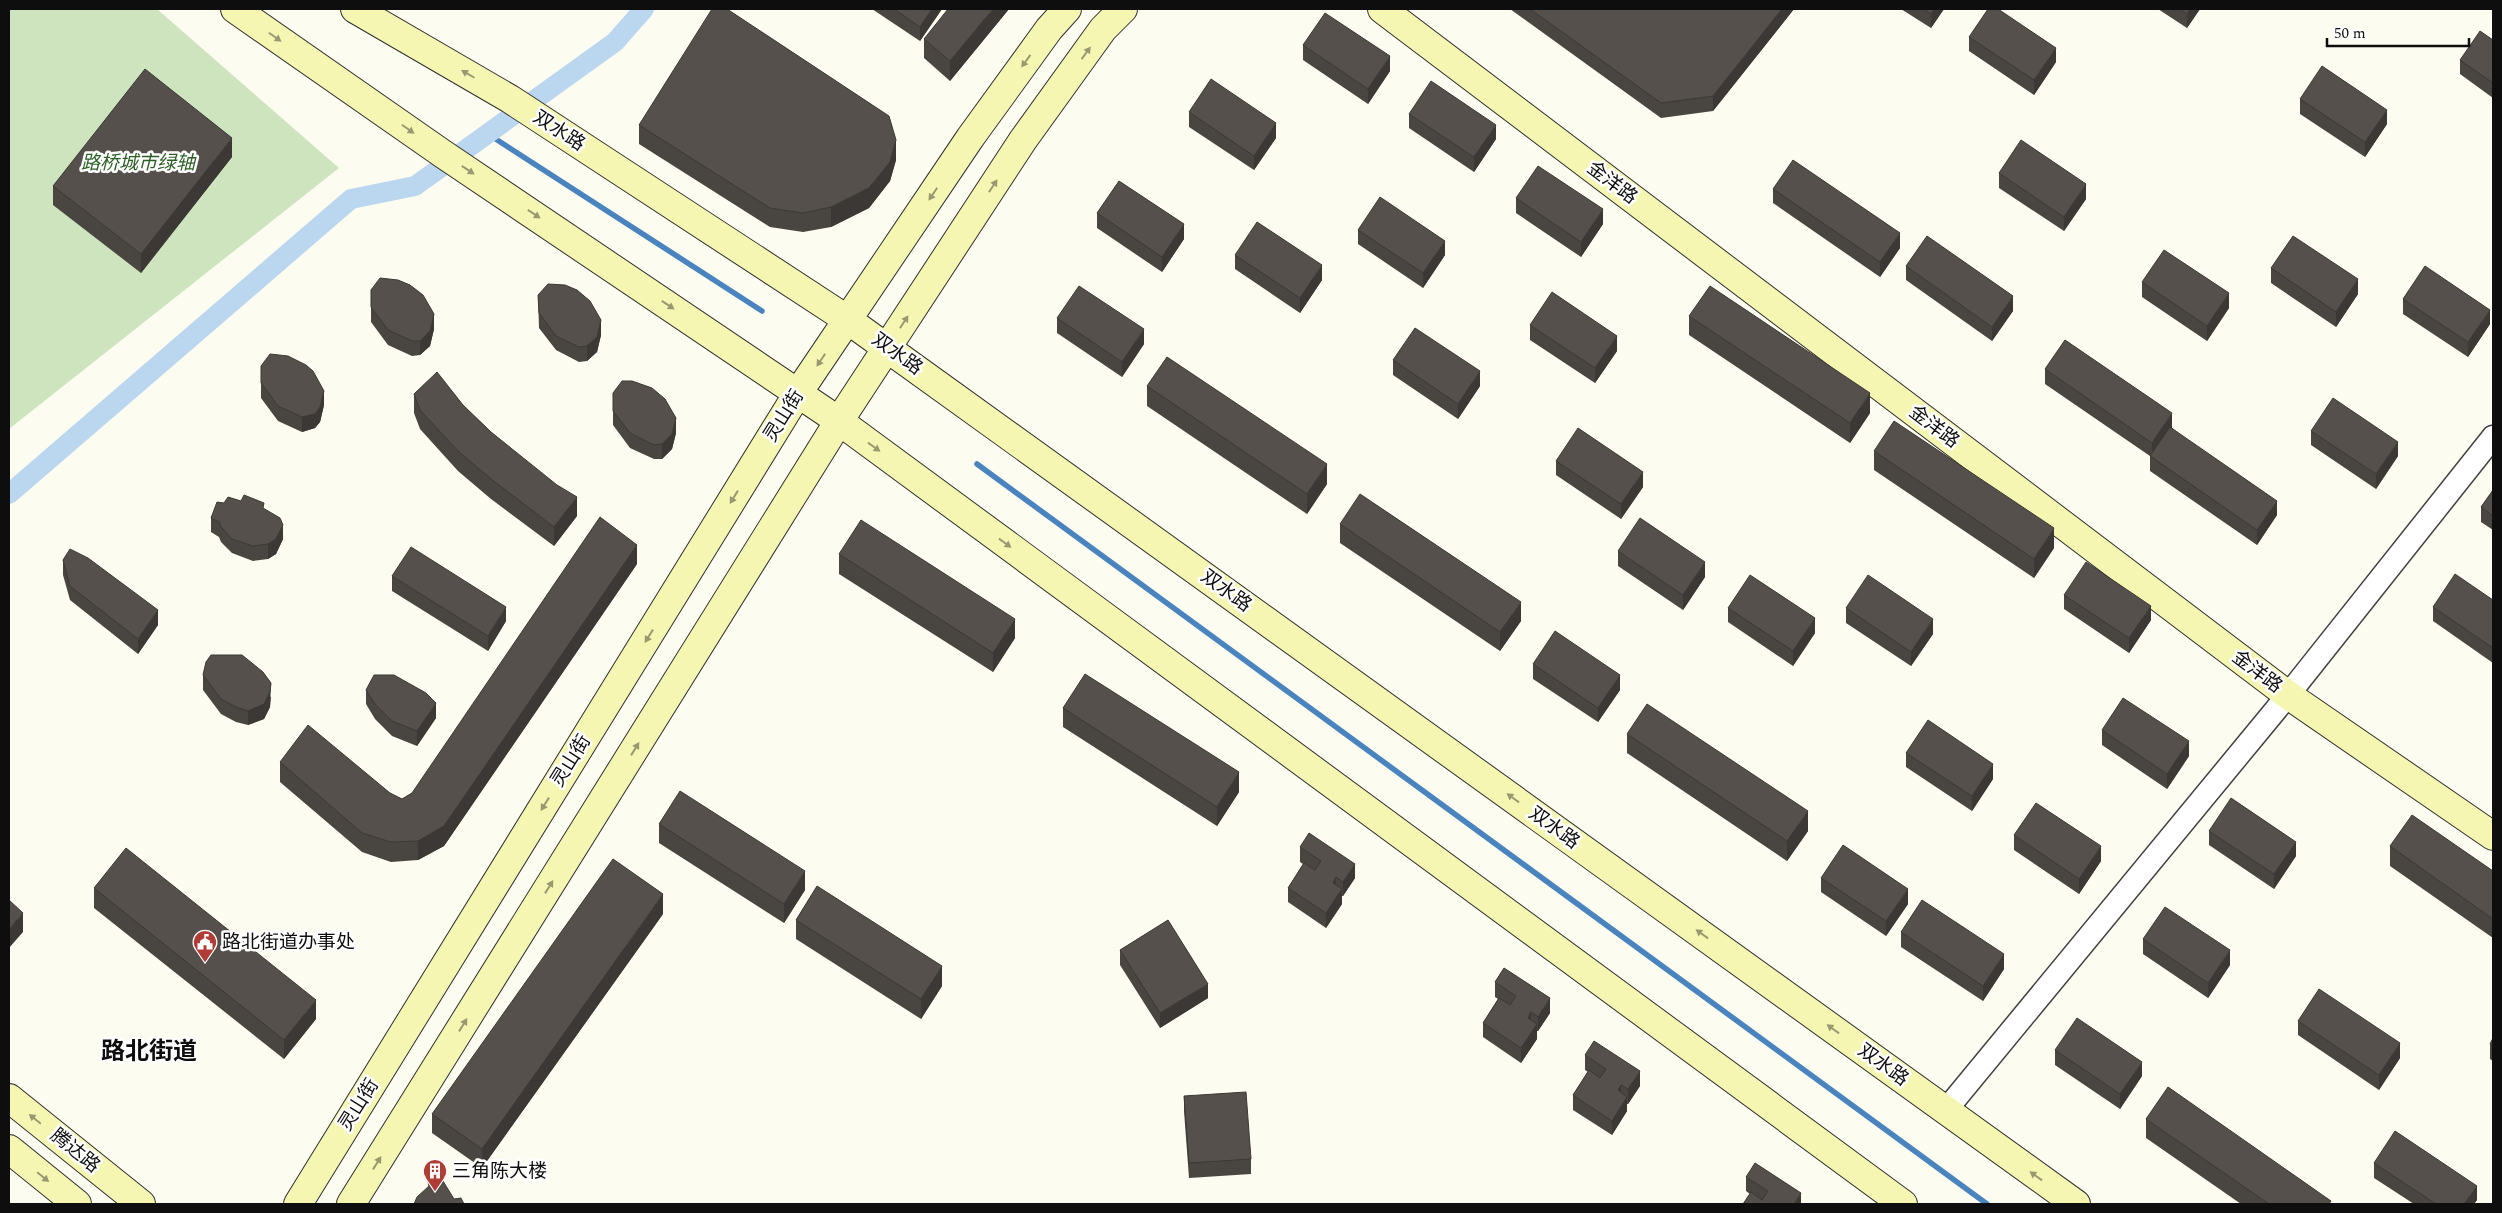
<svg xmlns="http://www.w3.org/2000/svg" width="2502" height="1213" viewBox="0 0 2502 1213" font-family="Spectral,'Noto Sans SC',serif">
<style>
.green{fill:#cee4be}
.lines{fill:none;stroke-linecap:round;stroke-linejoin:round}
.stream{stroke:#4a84be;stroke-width:5.5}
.canal{stroke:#bbd6ef;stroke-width:20}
.street-casing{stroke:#414141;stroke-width:25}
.secondary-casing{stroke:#303030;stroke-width:30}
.street{stroke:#fff;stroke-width:22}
.secondary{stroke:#f6f6b3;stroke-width:28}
.wall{fill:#494541}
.shaded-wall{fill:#3c3835}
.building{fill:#55504c;stroke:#3c3835}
.oneway{fill:#999971}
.labels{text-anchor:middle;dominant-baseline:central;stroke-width:5;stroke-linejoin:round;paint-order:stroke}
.street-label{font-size:19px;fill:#0e0e0e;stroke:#fff}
.park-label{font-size:19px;font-style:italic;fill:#2b5f25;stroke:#fff}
.poi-label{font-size:19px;fill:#0e0e0e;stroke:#fff;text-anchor:start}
.district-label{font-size:24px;font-weight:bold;fill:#0e0e0e;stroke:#fff}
</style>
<rect width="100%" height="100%" fill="#fdfcf1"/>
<path class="green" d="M9,9H157L339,168L9,429Z"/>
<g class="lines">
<path class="stream" d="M488,134L762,311
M977,464L1987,1204"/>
<path class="canal" d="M9,494L351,199L415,186L615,42L644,9"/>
<g class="street-casing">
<path id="street" d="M1946,1110L2288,695L2493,437"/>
</g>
<g class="secondary-casing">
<path id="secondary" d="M235,9L443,154L839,421L1903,1204
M355,9L510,99L848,320L2076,1204
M1382,9L2288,695L2493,836
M9,1098L141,1204
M9,1149L77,1204
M298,1204L798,393L970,138L1049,29L1067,9
M351,1204L839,421L1023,140L1103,29L1123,9"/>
</g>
<use href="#street" class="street"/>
<use href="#secondary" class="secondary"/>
</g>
<path class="wall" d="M872,9H942L920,41Z
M1009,9L950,81L924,58V39Z
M1510,9H1794L1713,111L1661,118Z
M1901,9H1944L1931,28Z
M2158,9H2200L2187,28Z
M1969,37L2056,62L2034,95L1969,51Z
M2493,40V98L2460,74V60Z
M1303,45L1390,71L1368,104L1303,60Z
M2300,99L2387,124L2365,157L2300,114Z
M1189,112L1276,138L1254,170L1189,127Z
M1409,114L1496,139L1474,172L1409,128Z
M639,125L896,160L890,181L869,208L831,227L803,232L770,227L639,144Z
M232,157L141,273L53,205V186Z
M1999,173L2086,199L2064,231L1999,188Z
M1773,189L1900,248L1880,277L1773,203Z
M1516,198L1603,224L1581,257L1516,213Z
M1097,213L1184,239L1162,272L1097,228Z
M1358,230L1445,255L1423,288L1358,244Z
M1235,255L1322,280L1300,313L1235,269Z
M1906,266L2013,311L1992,341L1906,280Z
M2271,268L2358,294L2336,327L2271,283Z
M2142,282L2229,308L2207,341L2142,297Z
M371,290L434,329L430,346L420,355L412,356L388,345L371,322Z
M538,295L601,335L597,352L587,361L579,362L556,350L539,328Z
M2403,299L2490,324L2468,357L2403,314Z
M1689,316L1870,413L1850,443L1689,335Z
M1057,318L1144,344L1122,377L1057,333Z
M1530,325L1617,351L1595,383L1530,340Z
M1393,360L1480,386L1458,419L1393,375Z
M261,366L324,405L320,422L315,428L302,432L278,421L261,398Z
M2045,369L2172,428L2277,515L2257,545L2150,471V456L2045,384Z
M1147,386L1327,484L1307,514L1147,406Z
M613,393L676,433L672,449L662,459H654L630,448L613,425Z
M414,394L463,405L577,516L554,546L491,499L458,471L420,429L414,413Z
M2311,431L2398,456L2376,489L2311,445Z
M1874,451L2054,548L2034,578L1874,470Z
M1556,461L1643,487L1621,519L1556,475Z
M2493,490V530L2481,522V507Z
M264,509L283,539L276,554L268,559L253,561L232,553L221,542L219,537L211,532V518Z
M1340,524L1521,621L1500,651L1340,543Z
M1618,551L1705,577L1683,610L1618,566Z
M839,554L1015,638L993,672L839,574Z
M63,560L158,625L138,654L70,600L63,575Z
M637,564L444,846L418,860L391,862L362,852L280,782V762L390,793L402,799L412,793Z
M392,576L506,621L488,651L392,591Z
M2064,595L2151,620L2129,653L2064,609Z
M2493,600V663L2433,621V607Z
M1728,608L1815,633L1793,666L1728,622Z
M1846,608L1933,634L1911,666L1846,623Z
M1533,664L1620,690L1598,722L1533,679Z
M203,675L271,697L270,707L264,719L248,725L236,722L221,714L203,690Z
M366,690L436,718L417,746L392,736L375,719L366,704Z
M1063,708L1239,792L1217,826L1063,727Z
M2102,730L2189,756L2167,789L2102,745Z
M1627,734L1808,831L1787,861L1627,753Z
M1906,753L1993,779L1972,811L1906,767Z
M659,824L805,890L784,923L659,843Z
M2209,831L2296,856L2274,889L2209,845Z
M2014,835L2101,861L2079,894L2014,850Z
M2390,846L2493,871V938L2390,866Z
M1300,847L1355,878L1343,896H1342V904L1326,928L1288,902V888L1303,864L1300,862Z
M1821,878L1908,904L1886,936L1821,892Z
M94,888L316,1019L284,1059L94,908Z
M663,914L482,1168L432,1133V1114Z
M796,920L942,986L921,1019L796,939Z
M1901,932L2004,969L1983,1001L1901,947Z
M2143,939L2230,965L2208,998L2143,954Z
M1120,950L1208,998L1160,1028L1120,965Z
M1495,982L1550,1013L1538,1031H1537V1039L1521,1063L1483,1037V1023L1498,999L1495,997Z
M2298,1021L2400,1058L2379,1090L2298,1035Z
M2493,1038V1061L2490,1059V1044Z
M2055,1050L2142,1076L2120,1109L2055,1065Z
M1585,1055L1640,1086L1628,1104H1627V1111L1612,1135L1573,1110V1095L1588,1072L1585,1070Z
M1184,1096L1251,1159V1174L1189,1178L1184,1111Z
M2146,1119L2331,1204H2241L2146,1138Z
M2374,1163L2477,1200L2474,1204H2414L2374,1178Z
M1746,1177L1801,1204H1743L1750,1194L1746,1191Z"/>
<path class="shaded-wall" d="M932,9H942L920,41V27Z
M993,9H1009L950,81V61Z
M1782,9H1794L1713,111V96Z
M1934,9H1944L1931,28V14Z
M2190,9H2200L2187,28V14Z
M2056,48V62L2034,95V80Z
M1390,56V71L1368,104V89Z
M2387,110V124L2365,157V142Z
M1276,123V138L1254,170V156Z
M1496,125V139L1474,172V157Z
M232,138V157L141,273V254Z
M896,140V160L890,181L869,208L831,227V207Z
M2086,184V199L2064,231V217Z
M1603,209V224L1581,257V242Z
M1184,224V239L1162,272V257Z
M1900,233V248L1880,277V262Z
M1445,241V255L1423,288V273Z
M1322,265V280L1300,313V298Z
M2358,279V294L2336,327V312Z
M2229,293V308L2207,341V326Z
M2013,296V311L1992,341V327Z
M2490,310V324L2468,357V342Z
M434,314V329L430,346L420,355V341Z
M601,320V335L597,352L587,361V346Z
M1144,329V344L1122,377V362Z
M1617,336V351L1595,383V368Z
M1480,371V386L1458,419V404Z
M324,391V405L320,422L315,428L302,432V417Z
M1870,393V413L1850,443V423Z
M2172,413V428L2152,457V443Z
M676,418V433L672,449L662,459V444Z
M2398,442V456L2376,489V474Z
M1327,464V484L1307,514V494Z
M1643,472V487L1621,519V504Z
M577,497V516L554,546V527Z
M2277,501V515L2257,545V530Z
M283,525V539L276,554L268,559V544Z
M2054,528V548L2034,578V559Z
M637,545V564L444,846L418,860V841Z
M1705,562V577L1683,610V595Z
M1521,602V621L1500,651V632Z
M2151,606V620L2129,653V638Z
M506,607V621L488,651V636Z
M158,610V625L138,654V639Z
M1815,618V633L1793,666V651Z
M1015,619V638L993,672V653Z
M1933,619V634L1911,666V652Z
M1620,675V690L1598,722V708Z
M271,683L270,707L264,719L248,725V711Z
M436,703V718L417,746V731Z
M2189,741V756L2167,789V774Z
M1993,764V779L1972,811V796Z
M1239,772V792L1217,826V807Z
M1808,811V831L1787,861V841Z
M2296,842V856L2274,889V874Z
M2101,846V861L2079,894V879Z
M1355,864V878L1343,896V882Z
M805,871V890L784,923V904Z
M1336,877V892L1333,883Z
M1342,889V904L1326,928V913Z
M1908,889V904L1886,936V921Z
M663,894V914L482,1168V1149Z
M23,913V932L9,948V929Z
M2230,950V965L2208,998V983Z
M2004,954V969L1983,1001V986Z
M942,966V986L921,1019V999Z
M1208,984V998L1160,1028V1013Z
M1550,998V1013L1538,1031V1017Z
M316,1000V1019L284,1059V1040Z
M1531,1012V1027L1528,1018Z
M1537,1024V1039L1521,1063V1048Z
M2400,1043V1058L2379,1090V1075Z
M2142,1062V1076L2120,1109V1094Z
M1640,1071V1086L1628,1104V1089Z
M1621,1085V1100L1618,1090Z
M1627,1097V1111L1612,1135V1121Z
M2477,1186V1200L2474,1204H2464Z
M1801,1193V1204H1794Z"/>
<path class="building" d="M712,9H727L889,116L896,140L890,162L869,188L831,207L803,213L770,208L639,125Z
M894,9H932L920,27Z
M948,9H993L950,61L924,39Z
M1530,9H1782L1713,96L1661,103Z
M1923,9H1934L1931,14Z
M1988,9H1998L2056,48L2034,80L1969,37Z
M2180,9H2190L2187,14Z
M1325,13L1390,56L1368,89L1303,45Z
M2480,31L2493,40V83L2460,60Z
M2322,66L2387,110L2365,142L2300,99Z
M145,69L232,138L141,254L53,186Z
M1211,79L1276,123L1254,156L1189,112Z
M1431,81L1496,125L1474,157L1409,114Z
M2021,140L2086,184L2064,217L1999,173Z
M1793,160L1900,233L1880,262L1773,189Z
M1538,166L1603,209L1581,242L1516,198Z
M1119,181L1184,224L1162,257L1097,213Z
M1380,197L1445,241L1423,273L1358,230Z
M1257,222L1322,265L1300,298L1235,255Z
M1927,236L2013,296L1992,327L1906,266Z
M2293,236L2358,279L2336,312L2271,268Z
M2164,250L2229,293L2207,326L2142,282Z
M2425,266L2490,310L2468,342L2403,299Z
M380,278L398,280L410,285L423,295L434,314L430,331L420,341H412L388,330L371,307V290Z
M548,284L565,285L577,290L590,301L601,320L597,337L587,346L579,347L556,336L539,313L538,295Z
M1079,286L1144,329L1122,362L1057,318Z
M1710,286L1870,393L1850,423L1689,316Z
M1552,292L1617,336L1595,368L1530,325Z
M1415,328L1480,371L1458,404L1393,360Z
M2065,340L2172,413L2152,443L2045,369Z
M270,354L288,356L306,365L313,371L324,391L320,407L315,414L302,417L278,406L261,383V366Z
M1167,357L1327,464L1307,494L1147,386Z
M437,372L463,405L491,432L557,485L577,497L554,527L491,479L458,451L420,410L414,394Z
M622,381H632L652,388L665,399L676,418L672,434L662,444L654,445L630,433L613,411V393Z
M2333,398L2398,442L2376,474L2311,431Z
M1894,421L2054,528L2034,559L1874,451Z
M2170,427L2277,501L2257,530L2150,456Z
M1578,428L1643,472L1621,504L1556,461Z
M2493,490V516L2481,507Z
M1360,494L1521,602L1500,632L1340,524Z
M244,495L264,503L263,508L280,518L283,525L276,539L268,544L253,546L232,539L221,527L219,522L211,518L217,502L224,503L228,497L241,501Z
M600,517L637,545L444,826L418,841L391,842L362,833L280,762L308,725L390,793L402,799L412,793Z
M1640,518L1705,562L1683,595L1618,551Z
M861,520L1015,619L993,653L839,554Z
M411,547L506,607L488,636L392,576Z
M70,549L88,558L158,610L138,639L70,586L63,560Z
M2086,562L2151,606L2129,638L2064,595Z
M2455,574L2493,600V648L2433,607Z
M1750,575L1815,618L1793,651L1728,608Z
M1868,575L1933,619L1911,652L1846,608Z
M1555,631L1620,675L1598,708L1533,664Z
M211,655H242L263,672L271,683L270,692L264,704L248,711L236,707L221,699L203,675L206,662Z
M1085,674L1239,772L1217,807L1063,708Z
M374,675H394L426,693L436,703L417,731L392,721L375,704L366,690Z
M2123,698L2189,741L2167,774L2102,730Z
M1647,704L1808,811L1787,841L1627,734Z
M1928,720L1993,764L1972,796L1906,753Z
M680,791L805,871L784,904L659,824Z
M2231,798L2296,842L2274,874L2209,831Z
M2036,803L2101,846L2079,879L2014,835Z
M2412,815L2493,871V919L2390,846Z
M1309,833L1355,864L1343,882L1336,877L1333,883L1342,889L1326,913L1288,888L1304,863L1315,870L1321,861L1300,847Z
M1843,845L1908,889L1886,921L1821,878Z
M126,848L316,1000L284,1040L94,888Z
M613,859L663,894L482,1149L432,1114Z
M817,886L942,966L921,999L796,920Z
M9,900L23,913L9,929Z
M1922,900L2004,954L1983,986L1901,932Z
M2165,907L2230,950L2208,983L2143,939Z
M1168,920L1208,984L1160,1013L1120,950Z
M1504,968L1550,998L1538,1017L1531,1012L1528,1018L1537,1024L1521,1048L1483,1023L1499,998L1510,1005L1516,996L1495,982Z
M2319,989L2400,1043L2379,1075L2298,1021Z
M2077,1018L2142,1062L2120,1094L2055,1050Z
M2493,1038V1046L2490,1044Z
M1594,1041L1640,1071L1628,1089L1621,1085L1618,1090L1627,1097L1612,1121L1573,1095L1589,1070L1600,1078L1606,1069L1585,1055Z
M2168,1087L2331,1201L2329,1204H2269L2146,1119Z
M1246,1092L1251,1159L1189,1163L1184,1096Z
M2395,1131L2477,1186L2464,1204H2436L2374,1163Z
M1755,1163L1801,1193L1794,1204H1743L1751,1192L1762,1200L1768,1191L1746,1177Z
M435,1168L454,1199L461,1198L464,1204H414L417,1197L429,1186L427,1178Z"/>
<defs><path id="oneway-solid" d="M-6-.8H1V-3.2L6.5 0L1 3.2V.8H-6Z" transform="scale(1.25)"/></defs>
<g class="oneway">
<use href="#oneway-solid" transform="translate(275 37) rotate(35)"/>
<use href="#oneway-solid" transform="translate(1086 53) rotate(-54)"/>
<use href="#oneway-solid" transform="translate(1026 61) rotate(126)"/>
<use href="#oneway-solid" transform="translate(468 74) rotate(-150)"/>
<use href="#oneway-solid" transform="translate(408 129) rotate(35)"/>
<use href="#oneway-solid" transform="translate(468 170) rotate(34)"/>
<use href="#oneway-solid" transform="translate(993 186) rotate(-57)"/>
<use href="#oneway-solid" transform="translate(933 194) rotate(124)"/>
<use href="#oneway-solid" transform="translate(534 214) rotate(34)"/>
<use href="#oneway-solid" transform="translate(668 305) rotate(34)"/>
<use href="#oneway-solid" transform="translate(904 322) rotate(-57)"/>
<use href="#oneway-solid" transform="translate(821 360) rotate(124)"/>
<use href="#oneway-solid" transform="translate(874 447) rotate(36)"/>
<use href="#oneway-solid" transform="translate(734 497) rotate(122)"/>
<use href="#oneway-solid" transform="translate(1005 543) rotate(36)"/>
<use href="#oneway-solid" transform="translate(649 636) rotate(122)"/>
<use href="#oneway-solid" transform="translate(635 749) rotate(-58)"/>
<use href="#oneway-solid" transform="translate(1513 798) rotate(-144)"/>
<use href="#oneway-solid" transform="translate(545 804) rotate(122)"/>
<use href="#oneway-solid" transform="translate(549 887) rotate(-58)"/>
<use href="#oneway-solid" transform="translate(1702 934) rotate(-144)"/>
<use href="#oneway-solid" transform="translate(463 1025) rotate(-58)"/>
<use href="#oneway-solid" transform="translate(1833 1029) rotate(-144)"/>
<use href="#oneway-solid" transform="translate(35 1119) rotate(-141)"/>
<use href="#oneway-solid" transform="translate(377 1163) rotate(-58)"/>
<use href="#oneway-solid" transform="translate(2036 1176) rotate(-144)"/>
<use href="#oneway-solid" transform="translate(43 1177) rotate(39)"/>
</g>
<defs>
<g id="civic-pin" transform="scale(1.25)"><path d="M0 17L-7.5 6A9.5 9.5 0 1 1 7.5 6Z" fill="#af3c35" stroke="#fff"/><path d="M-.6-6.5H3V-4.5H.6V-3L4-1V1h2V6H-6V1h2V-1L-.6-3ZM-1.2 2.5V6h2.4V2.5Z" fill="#fff"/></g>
<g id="building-pin" transform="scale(1.25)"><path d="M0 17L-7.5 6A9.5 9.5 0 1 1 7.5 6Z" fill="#af3c35" stroke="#fff"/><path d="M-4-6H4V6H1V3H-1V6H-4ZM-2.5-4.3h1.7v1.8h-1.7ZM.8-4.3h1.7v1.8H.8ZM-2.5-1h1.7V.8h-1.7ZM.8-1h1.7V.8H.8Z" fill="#fff"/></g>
</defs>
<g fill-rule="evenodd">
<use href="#civic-pin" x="205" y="942"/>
<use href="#building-pin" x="435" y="1171"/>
</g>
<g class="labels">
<g class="street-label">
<text transform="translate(559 131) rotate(33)">双水路</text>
<text transform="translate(1612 183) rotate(37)">金洋路</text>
<text transform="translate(897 354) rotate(36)">双水路</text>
<text transform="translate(784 416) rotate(-58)">灵山街</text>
<text transform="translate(1934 427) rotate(37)">金洋路</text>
<text transform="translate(1226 591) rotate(36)">双水路</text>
<text transform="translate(2257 672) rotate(37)">金洋路</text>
<text transform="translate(571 761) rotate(-58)">灵山街</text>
<text transform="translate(1554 828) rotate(36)">双水路</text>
<text transform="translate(1883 1065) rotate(36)">双水路</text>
<text transform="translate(359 1105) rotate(-58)">灵山街</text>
<text transform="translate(75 1151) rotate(39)">腾达路</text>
</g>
<g class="park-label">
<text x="138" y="163">路桥城市绿轴</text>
</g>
<g class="poi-label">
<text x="222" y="942">路北街道办事处</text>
<text x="452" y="1171">三角陈大楼</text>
</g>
<g class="district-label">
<text x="149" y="1052">路北街道</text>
</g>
</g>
<rect width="2502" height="1213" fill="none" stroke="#0e0e0e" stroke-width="20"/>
<path d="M2327 38v8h142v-8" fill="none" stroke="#0e0e0e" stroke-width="2.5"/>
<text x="2334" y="38" font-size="15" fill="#0e0e0e" stroke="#ffffff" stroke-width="4" paint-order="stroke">50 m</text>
</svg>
